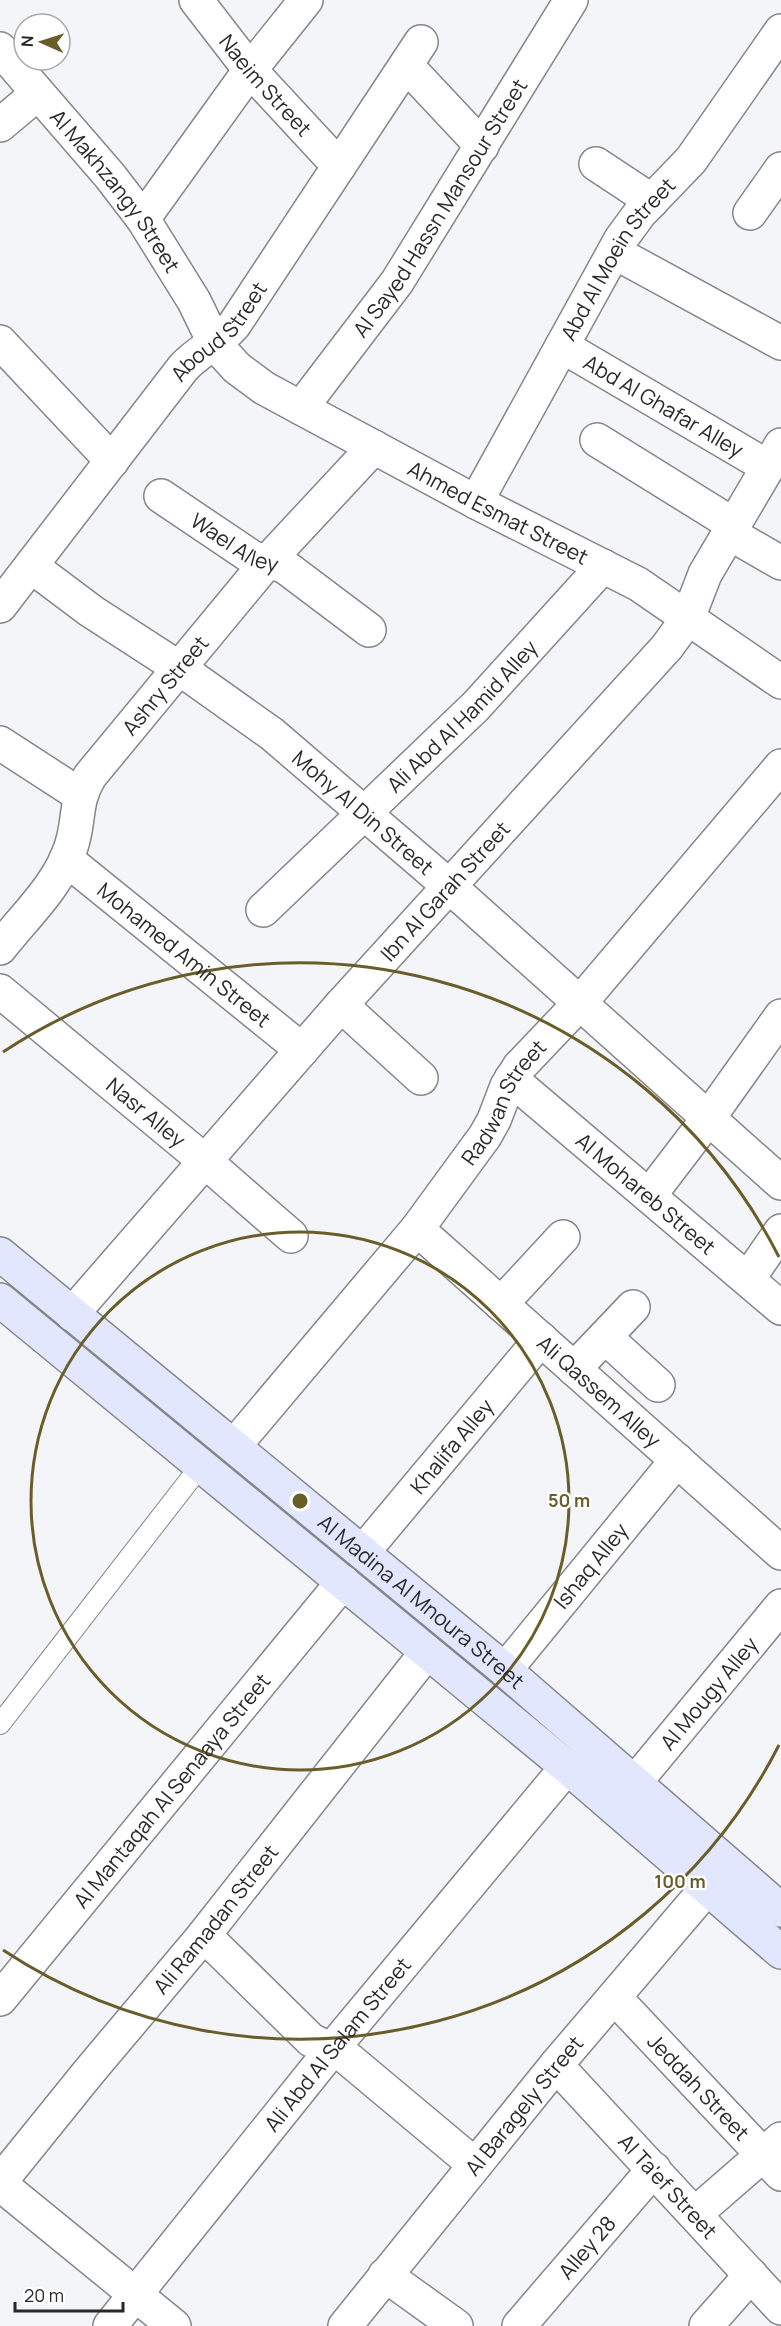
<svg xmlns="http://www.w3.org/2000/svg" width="781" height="2326" viewBox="0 0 781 2326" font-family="Manrope,sans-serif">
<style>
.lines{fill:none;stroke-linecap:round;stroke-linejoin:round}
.service-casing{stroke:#858689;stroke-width:22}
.minor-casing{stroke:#858689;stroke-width:36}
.tertiary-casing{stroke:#858689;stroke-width:36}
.secondary-casing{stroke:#858689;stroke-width:36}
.service{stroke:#fff;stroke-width:20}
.minor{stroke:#fff;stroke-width:33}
.tertiary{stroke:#fff;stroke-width:33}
.secondary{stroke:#e3e7fe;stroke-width:33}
.ring{fill:none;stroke:#695d2a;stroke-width:3}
.labels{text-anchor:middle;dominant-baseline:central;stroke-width:4.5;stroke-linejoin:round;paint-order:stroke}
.street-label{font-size:21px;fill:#29292a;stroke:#fff}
.centre{fill:#695d2a;stroke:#fff;stroke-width:3}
.ring-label{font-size:18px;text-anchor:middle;font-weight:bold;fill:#695d2a;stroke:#fff;stroke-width:4.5;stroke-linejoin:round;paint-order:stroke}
</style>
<rect width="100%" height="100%" fill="#f4f5f8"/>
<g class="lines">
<g class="service-casing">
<path id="service" d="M0,1724L202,1464"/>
</g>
<g class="minor-casing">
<g id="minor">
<path id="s1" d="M196,0L250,70L339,166"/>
<path id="s2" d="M0,49L110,176L143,219L194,301L215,344L237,368L264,388L301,408L476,502L638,584L781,682"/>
<path d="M406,65L482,146"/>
<path d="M0,125L37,94"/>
<path d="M596,164L652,201"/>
<path d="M750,213L781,169"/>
<path d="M143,219L250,70L306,0"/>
<path d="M614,252L781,343"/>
<path d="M0,342L112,461"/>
<path id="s3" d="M562,346L768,467"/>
<path id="s4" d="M301,408L397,282L571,0"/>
<path d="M597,440L734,525"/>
<path id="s5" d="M161,496L253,558L284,566L369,630"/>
<path id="s6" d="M476,502L621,239L640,213L691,160L781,31"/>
<path d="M729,533L781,563"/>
<path id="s7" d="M31,566L91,611L179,668L272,734L449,886L781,1183"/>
<path id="s8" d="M0,606L183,368C198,351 219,343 234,325L421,42"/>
<path d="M0,743L80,795"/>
<path id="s9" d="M66,859L302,1050"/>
<path id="s10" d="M263,910L476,706L603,566"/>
<path id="s11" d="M0,948C24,917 59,885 71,847C80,821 74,802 90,776L266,563L374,447"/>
<path id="s12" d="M0,991L206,1162L291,1236"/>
<path d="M341,1005L421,1078"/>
<path id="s13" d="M511,1079L781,1308"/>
<path d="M649,1196L707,1120L781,1016"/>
<path id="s14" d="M417,1229L781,1553"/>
<path d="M748,1279L781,1231"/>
<path d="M501,1304L563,1237"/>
<path d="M605,1337L658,1385"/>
<path d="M574,1369L633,1307"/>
<path id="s15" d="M234,1446L417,1229L485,1136L494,1120L507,1086L519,1067L579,1004L781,766"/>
<path id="s16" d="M363,1552L541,1339"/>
<path id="s17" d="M505,1670L677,1460"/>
<path id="s18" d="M636,1781L781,1606"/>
<path d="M204,1935L311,2040L346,2057L475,2165"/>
<path id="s19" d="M615,1998L781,2174"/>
<path id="s20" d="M0,1999L343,1582"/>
<path id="s21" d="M556,2065L781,2308"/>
<path id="s22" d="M0,2182L88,2073L204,1935L427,1652"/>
<path d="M0,2184L174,2326"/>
<path d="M696,2213L781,2139"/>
<path d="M385,2275L456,2326"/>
<path id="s23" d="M110,2326L333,2048L567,1767"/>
<path id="s24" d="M345,2326L556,2065L707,1888"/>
<path id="s25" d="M519,2326L654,2169"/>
<path d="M706,2326L751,2275"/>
</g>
</g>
<g class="tertiary-casing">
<g id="tertiary">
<path id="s26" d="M72,1314L341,1005L667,647L688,618L705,574L781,445"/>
</g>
</g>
<g class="secondary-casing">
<g id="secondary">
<path id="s27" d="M0,1254L505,1670L781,1910"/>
<path d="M0,1300L567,1767L781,1952"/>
</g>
</g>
<use href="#service" class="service"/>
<use href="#minor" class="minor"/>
<use href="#tertiary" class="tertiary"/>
<use href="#secondary" class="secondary"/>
</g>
<g class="ring">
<circle cx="300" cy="1501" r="269"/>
<path d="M779 1745A538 538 0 0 1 3 1950M3 1052A538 538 0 0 1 779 1257"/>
</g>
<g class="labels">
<g class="street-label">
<text stroke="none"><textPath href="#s1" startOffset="110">Naeim Street</textPath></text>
<text stroke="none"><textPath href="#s2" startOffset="183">Al Makhzangy Street</textPath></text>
<text stroke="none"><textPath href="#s4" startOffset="244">Al Sayed Hassn Mansour Street</textPath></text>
<text stroke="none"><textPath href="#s6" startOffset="282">Abd Al Moein Street</textPath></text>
<text stroke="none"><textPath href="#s8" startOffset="352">Aboud Street</textPath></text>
<text stroke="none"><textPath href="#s3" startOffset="118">Abd Al Ghafar Alley</textPath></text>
<text stroke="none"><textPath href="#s2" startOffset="698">Ahmed Esmat Street</textPath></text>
<text stroke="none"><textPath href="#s5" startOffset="88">Wael Alley</textPath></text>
<text stroke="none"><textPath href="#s11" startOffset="316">Ashry Street</textPath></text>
<text stroke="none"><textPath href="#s10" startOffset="278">Ali Abd Al Hamid Alley</textPath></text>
<text stroke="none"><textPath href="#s7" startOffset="414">Mohy Al Din Street</textPath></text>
<text stroke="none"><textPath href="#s26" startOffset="564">Ibn Al Garah Street</textPath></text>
<text stroke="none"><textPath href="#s9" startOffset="152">Mohamed Amin Street</textPath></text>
<text stroke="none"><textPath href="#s15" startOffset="438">Radwan Street</textPath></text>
<text stroke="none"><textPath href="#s12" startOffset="190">Nasr Alley</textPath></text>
<text stroke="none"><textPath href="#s13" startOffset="177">Al Mohareb Street</textPath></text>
<text stroke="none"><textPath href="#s14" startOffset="244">Ali Qassem Alley</textPath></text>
<text stroke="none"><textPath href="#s16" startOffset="138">Khalifa Alley</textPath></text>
<text stroke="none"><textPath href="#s17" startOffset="135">Ishaq Alley</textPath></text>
<text stroke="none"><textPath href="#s27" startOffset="546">Al Madina Al Mnoura Street</textPath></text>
<text stroke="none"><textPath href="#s18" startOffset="114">Al Mougy Alley</textPath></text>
<text stroke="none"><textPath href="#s20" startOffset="270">Al Mantaqah Al Senaaya Street</textPath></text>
<text stroke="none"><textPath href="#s22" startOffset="340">Ali Ramadan Street</textPath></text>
<text stroke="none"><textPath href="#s23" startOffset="362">Ali Abd Al Salam Street</textPath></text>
<text stroke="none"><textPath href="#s19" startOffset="122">Jeddah Street</textPath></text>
<text stroke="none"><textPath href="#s24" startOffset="284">Al Baragely Street</textPath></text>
<text stroke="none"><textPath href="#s21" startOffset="165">Al Ta'ef Street</textPath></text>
<text stroke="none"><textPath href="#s25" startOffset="104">Alley 28</textPath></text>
</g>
</g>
<circle cx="300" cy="1501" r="9" class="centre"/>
<g class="ring-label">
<text x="569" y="1507">50 m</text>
<text x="680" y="1888">100 m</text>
</g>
<g transform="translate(42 42) rotate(273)"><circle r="28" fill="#ffffff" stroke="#a9a9aa" stroke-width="1.5"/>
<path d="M0-4.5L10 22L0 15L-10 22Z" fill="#695d2a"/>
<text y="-9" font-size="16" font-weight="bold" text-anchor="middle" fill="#29292a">N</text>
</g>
<path d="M15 2302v9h108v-9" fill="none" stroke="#29292a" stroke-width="3"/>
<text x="24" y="2302" font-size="18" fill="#29292a" stroke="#ffffff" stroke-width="4.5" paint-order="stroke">20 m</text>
</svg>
